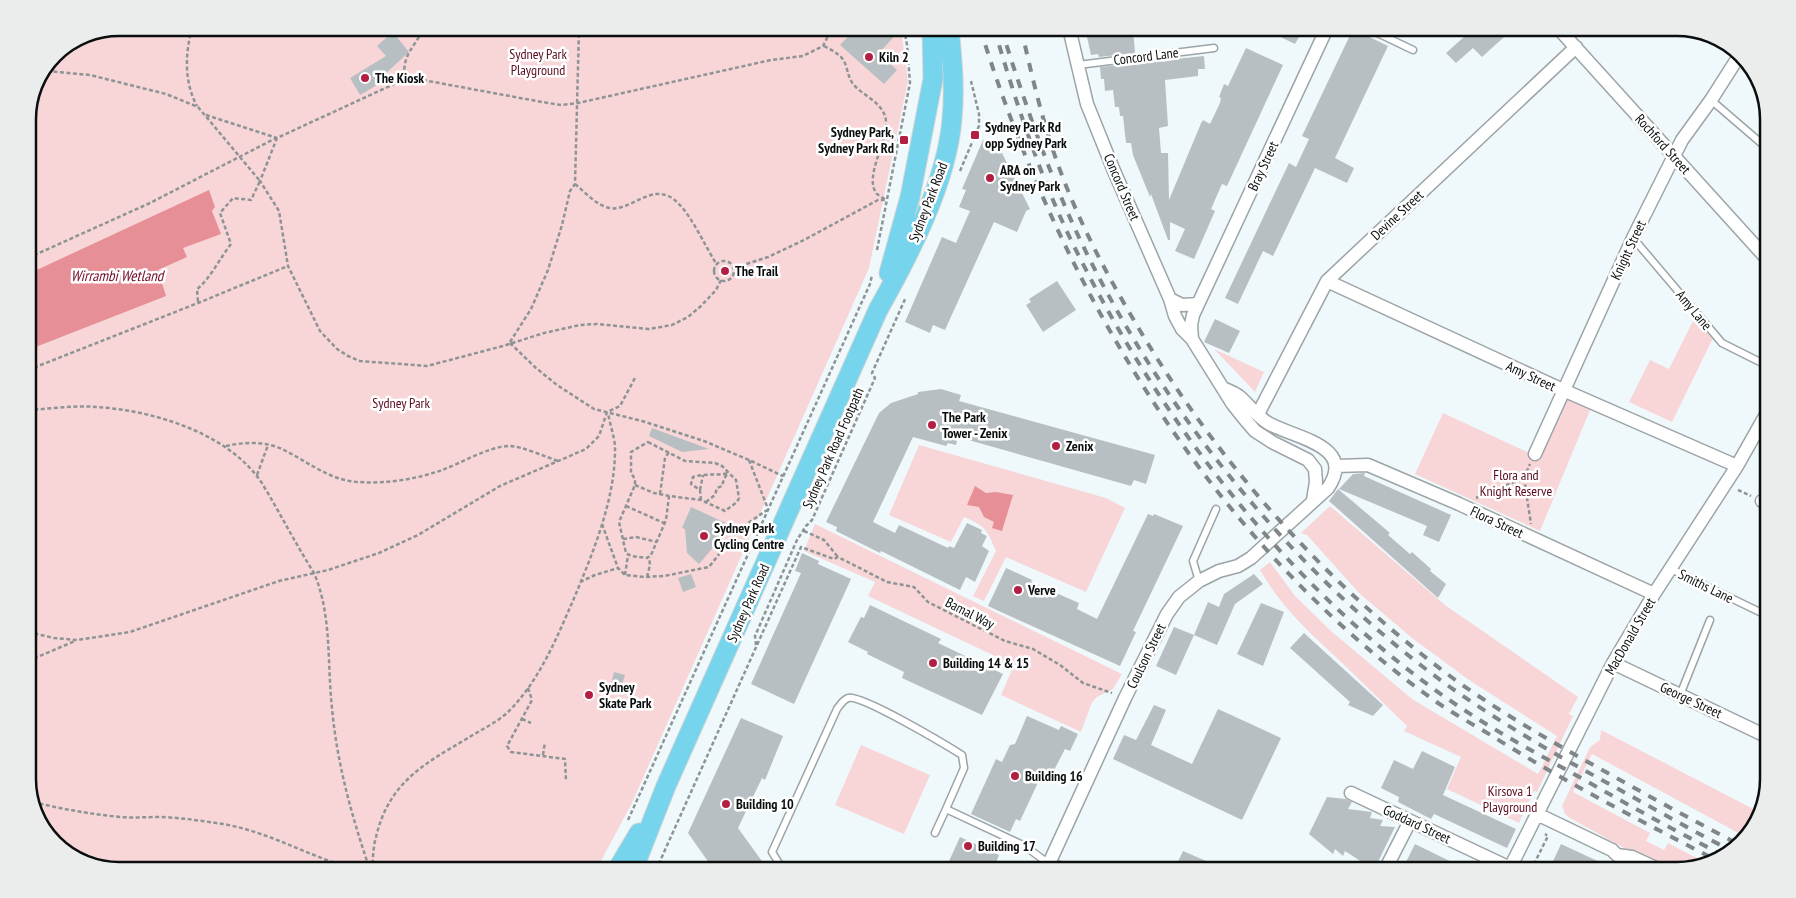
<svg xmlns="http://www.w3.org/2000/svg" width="1796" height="898" viewBox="0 0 1796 898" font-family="'PT Sans Narrow',sans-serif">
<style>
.green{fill:#f8d6d8}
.water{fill:#e68f97}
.building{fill:#b7bfc2}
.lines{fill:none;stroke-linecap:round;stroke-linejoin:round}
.service-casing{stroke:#9ca4a7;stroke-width:9}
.minor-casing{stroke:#9ca4a7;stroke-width:15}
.primary-casing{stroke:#d3d4d4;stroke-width:21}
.path{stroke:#8e9496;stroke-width:2.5;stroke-dasharray:4 2.5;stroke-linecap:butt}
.service{stroke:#fff;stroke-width:6}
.minor{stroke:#fff;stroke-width:12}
.primary{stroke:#76d4ec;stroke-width:19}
.rail{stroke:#808688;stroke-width:4;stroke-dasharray:9 9;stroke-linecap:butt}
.poi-dot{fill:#b21f43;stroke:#fff;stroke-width:2}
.labels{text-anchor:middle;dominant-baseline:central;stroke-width:5;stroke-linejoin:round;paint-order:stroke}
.park-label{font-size:14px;fill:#5a0c1e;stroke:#fff}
.street-label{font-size:14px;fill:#0b0e0f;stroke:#fff}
.poi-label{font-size:14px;font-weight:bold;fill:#0b0e0f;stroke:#fff;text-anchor:start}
.water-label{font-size:15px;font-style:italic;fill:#730926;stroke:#fff}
.rim{fill:none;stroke:#0b0e0f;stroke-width:2.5}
</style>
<rect width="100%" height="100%" fill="#eff8fb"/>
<path class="green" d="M119,28H901L908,81L869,268L631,805L596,870H119L79,861L43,830L28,785V113L54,54L84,34Z
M1695,317L1714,336L1672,422L1629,402L1650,360L1669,369Z
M1214,349L1264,372L1255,392Z
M1565,398L1590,410L1540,531L1415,474L1443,413L1538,457Z
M919,445L1106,498L1125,508L1086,592L1006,557L984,601L973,596L996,551C987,530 986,526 964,517L951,542L889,515Z
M1330,506L1445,605L1578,697L1569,714L1573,716L1537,792L1534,791L1519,823L1447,789L1461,757L1404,731L1407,726C1384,704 1361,681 1338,659C1307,630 1282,608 1260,570L1270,562L1295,596L1331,631L1412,699L1538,774L1557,736L1469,680L1412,638L1359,593L1307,535L1301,533Z
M815,524L1122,674L1113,689L1097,697L1092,702L1081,732L1001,695L1014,665L868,596L875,582L804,551Z
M1601,730L1761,813L1759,819L1744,836L1592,754L1573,792L1650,833L1646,841L1664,850L1668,843L1704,862L1678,870L1673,869L1639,854L1633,853L1570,818L1565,814L1562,806L1590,747L1600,740Z
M861,745L930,775L904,834L835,805Z"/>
<path class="water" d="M209,190L215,207L212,211L221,234L183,248L187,257L158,270L166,296L33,348L28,345V274Z
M975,486L986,493L996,492L1013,495L1002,531L992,528L994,522L984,517L979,507L967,505Z"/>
<path class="building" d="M856,28H902L879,53L897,70L884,84L840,45Z
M1085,28H1133L1135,53L1099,57L1098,54L1091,55Z
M1262,28H1304L1295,44Z
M1474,28H1514L1482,57L1473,48L1456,63L1446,53Z
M1353,29L1388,46L1335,158L1354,168L1347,183L1315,168L1273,256L1263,251L1238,304L1225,298L1289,163L1296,167L1309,139L1302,136Z
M393,32L409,52L382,77L384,81L360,95L350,78L386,56L377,46Z
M1246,48L1283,65L1227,186L1222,184L1211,209L1215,211L1194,259L1175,251L1185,229L1170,222V240H1168L1151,194L1150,197L1133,155L1131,143H1126L1123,116H1120L1119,107H1115L1113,90L1105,91L1104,79H1101L1100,67L1204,56L1205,69H1198V76L1165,80L1168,126L1159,128L1161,153H1168L1169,200L1202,121V123L1203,120L1210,124L1220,103L1221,98L1219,97L1224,84L1228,86Z
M983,140L999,147L1030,209L1026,211L1017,232L994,222L945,330L933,325L930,333L905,322L942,237L956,243L970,211L959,207L966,190L962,189Z
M1057,281L1076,310L1043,332L1026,305L1031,302L1029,299Z
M1215,319L1240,331L1229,353L1204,342Z
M941,389L961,395L959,401L1155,455L1146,484L1134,480L1131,486L958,437L956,445L948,443L946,446L913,437L873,522L895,533L899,525L948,548L949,546L954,548L967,523L982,530L981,533L987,536L982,546L989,551L975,582L966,577L960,590L881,551L880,553L836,531L837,527L826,522L879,413L891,403L918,394V392Z
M652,428L709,449L682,452L649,436Z
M1365,473L1364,476L1451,515L1439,542L1423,535L1427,526L1339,489L1353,474Z
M1338,489L1390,533L1388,535L1410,554L1412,552L1431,569L1430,571L1446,584L1438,598L1329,501Z
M691,507L728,524L719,544L717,543L699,564L687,553L685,529L682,528Z
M1148,514L1153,516L1154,514L1183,526L1133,631L1136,632L1120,666L988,606L1006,568L1032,580L1031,582L1079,603L1077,609L1097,619Z
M802,553L819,561L818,564L851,579L794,704L751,684L801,573L795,571Z
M691,574L696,587L683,592L678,578Z
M1254,574L1263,584L1235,604L1217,645L1194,635L1208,602L1219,607L1224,594Z
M1261,603L1284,612L1263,666L1237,654Z
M870,605L941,639L938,643L1003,674L982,715L902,678L904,672L867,654L868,652L848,642L861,617L864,618Z
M1174,627L1194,635L1176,675L1156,666Z
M1304,633L1383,705L1373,716L1348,705L1350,702L1290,648Z
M614,672L625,675L620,691L610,688Z
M1154,705L1166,710L1151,745L1192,764L1218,709L1281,738L1242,820L1113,759L1124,735L1136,740Z
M1027,716L1059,730L1061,726L1078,734L1070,751L1065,749L1050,778L1042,774L1020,821L1016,819L1010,832L971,814L996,759L1002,762L1010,745L1015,744Z
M741,718L783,736L765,780L762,778L738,828L764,864L754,870H714L688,833Z
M1422,751L1455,767L1443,795L1516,829L1507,848L1434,814L1431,819L1398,802L1399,797L1381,788L1394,760L1413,769Z
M1327,797L1346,799L1352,802L1348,809L1372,812L1370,818L1383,820L1380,826L1395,827L1374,870L1345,851L1343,856L1335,849L1333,854L1309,834Z
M960,837L999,855L993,870H945Z
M1415,844L1468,870H1402Z
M1561,844L1617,870H1549Z
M1183,851L1227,870H1174Z"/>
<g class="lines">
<g class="service-casing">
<path id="service" d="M1367,28L1413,50
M1078,65L1214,48
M1711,100L1768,149
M1633,238L1722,343L1768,366
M1671,569L1768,616
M1199,581L1193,561L1216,509
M1680,695L1710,620
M935,833L946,809
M783,870L772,852L837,709C840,705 843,700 848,698C861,694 946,745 962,755L964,768L946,809L1025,846L1049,864"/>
</g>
<g class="minor-casing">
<path id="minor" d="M1069,28L1087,104L1114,171L1170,299L1175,316L1182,329L1192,339L1232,403L1243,417L1255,431L1272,442L1308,460L1315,469L1316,482L1313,500
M1558,28L1768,260
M1327,281L1563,390L1737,466
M1170,299L1182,305L1198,304
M1192,339L1191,325L1193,315L1327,28
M1258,414L1327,281L1576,47
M1535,454L1633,238L1682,140L1711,100L1739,56
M1336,466L1368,465L1459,504L1654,594
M1762,501L1768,504
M1613,663L1768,737
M1351,793L1510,868
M1537,814L1612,850L1617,855L1632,857L1660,870
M1049,864L1064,870
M1046,870L1125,698L1167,614L1179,597L1199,581L1219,571L1238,566L1251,558L1328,488C1357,445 1294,438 1268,423C1257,416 1249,405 1240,397C1235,393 1229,391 1223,388
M1385,870L1410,821
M1509,870L1613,663L1654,594L1737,466L1768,411"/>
</g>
<g class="primary-casing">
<path id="primary" d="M889,273L910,197L933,79L932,28
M617,870L639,833
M633,870L666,786L878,310C909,255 947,182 952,119C955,88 952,58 949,28"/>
</g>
<path class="path" d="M192,28C185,54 184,82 197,106
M824,46C833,51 843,55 846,66C848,73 849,78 853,84C862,95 880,101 885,116C892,137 862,176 877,194C880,196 884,199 887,200
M47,71L90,75L166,94L198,107L260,181L251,200L233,198L220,213L231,244C220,258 210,279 197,289L198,303
M382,76L405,79C401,55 415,47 424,28
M206,115L277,138
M960,171L979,126V114L971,81
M575,184C585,192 594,203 606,207C630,216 652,177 678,203C693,218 705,246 717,265
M877,250L910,83L907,45L904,28
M28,258L150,203L276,138
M714 271a10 10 0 1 1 20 0a10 10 0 1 1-20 0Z
M734,268L768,257L804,240L878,200H887
M721,280L716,290L701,306L688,317L672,325L649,329L597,324L580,325L544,333L503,346L427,366L360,361L348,356L337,349L320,331L288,266L279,211L260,181L277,138L405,79L412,78L542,102L561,105L578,103L771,60L803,56L823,46L832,28
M510,342L531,309L548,270L562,225L570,191L575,184L579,28
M510,343L536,368L557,385L594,409L642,421L704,441L749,460L783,476
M28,370L198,303L288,266
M28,410C50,409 74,405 96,407C150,410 221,431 256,475C262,482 267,492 272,500C286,525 299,549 314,573C332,615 327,663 332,708C337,764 352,817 370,870
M648,442L685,461L715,463L722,466L736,480L739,498L737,502L725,511L701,500L669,496L666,520L651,555L647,558L631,556L626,553L619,522L635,485V479L631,473V452Z
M226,446C244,442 265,441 282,449C307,461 330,481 359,482C386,484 417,479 442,470C462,463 489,446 510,446C521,446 546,457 558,461
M749,460L768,509
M257,475L268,445
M1524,478L1531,524
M635,485L654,493L669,496
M700,490L703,475
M1738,490L1751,496
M660,494L665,458L669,452
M1476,498L1524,478L1530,464
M701,500L700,490L691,484L693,477C705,473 716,476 728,473
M706,502L715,495L717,488L722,486L724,479L727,474
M626,506L664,523
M602,524L618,568L625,575L644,577L664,576L709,567L738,530L767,510
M804,531L824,540L838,557
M623,539L636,537L657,542
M625,575L628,555
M647,577L650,565L649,557
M580,582L595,575L618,568
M28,632L54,638L77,640L130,632L279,581L328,570L379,553L418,535L500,486L586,449L599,436L607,412L620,406L635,378
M756,645L755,636L797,540L806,526L812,520L875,378L872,373L906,297
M28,661L75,641
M528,688L532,700L507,746L511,752L565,759L566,781
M522,719L531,723
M543,755L545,742
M33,802C62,809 90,814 120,817C134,818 148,817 162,817C183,818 203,821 223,824C270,832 312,858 357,870
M628,820L870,284L872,275
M657,866L665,870
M372,870C373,859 373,847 376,837C389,782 424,764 468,738C482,729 498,722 509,711C540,680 558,635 575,596C594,550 616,497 615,446C614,436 610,424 608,413
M656,870L801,547L834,559L838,557L887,582L914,587L928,602L1005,641L1033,649L1060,665L1083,683L1112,693
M1531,870L1548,836L1545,834"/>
<use href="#service" class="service"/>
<use href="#minor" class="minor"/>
<use href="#primary" class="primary"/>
<path class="rail" d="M980,28C1060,288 1212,544 1438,703C1457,716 1478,727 1497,739C1567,783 1641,821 1714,859
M994,28C1015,99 1038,171 1070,238C1156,415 1283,583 1445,697C1489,728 1536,753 1583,779C1630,806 1677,832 1725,856
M1001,28C1023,97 1046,166 1076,231C1158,407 1293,574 1450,687C1501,723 1556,755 1611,785C1651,807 1691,830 1732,851
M1021,28C1031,72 1041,116 1056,159C1076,216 1104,270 1135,322C1216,461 1324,583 1454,679C1504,715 1559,746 1613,776C1654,799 1696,822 1738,844"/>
</g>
<g class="poi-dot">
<circle cx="869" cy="57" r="5"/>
<circle cx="365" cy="78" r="5"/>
<rect x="970" y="130" width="10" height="10" rx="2.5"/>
<rect x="899" y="135" width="10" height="10" rx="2.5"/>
<circle cx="990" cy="178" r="5"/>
<circle cx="725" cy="271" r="5"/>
<circle cx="932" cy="425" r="5"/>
<circle cx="1056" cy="446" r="5"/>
<circle cx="704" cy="536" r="5"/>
<circle cx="1018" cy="590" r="5"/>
<circle cx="933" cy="663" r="5"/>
<circle cx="589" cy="695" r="5"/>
<circle cx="1015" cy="776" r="5"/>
<circle cx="726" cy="804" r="5"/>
<circle cx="968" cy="846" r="5"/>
</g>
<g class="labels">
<g class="park-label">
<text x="538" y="54">Sydney Park<tspan x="538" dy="16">Playground</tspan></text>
<text x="401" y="403">Sydney Park</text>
<text x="1516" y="475">Flora and<tspan x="1516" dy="16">Knight Reserve</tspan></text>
<text x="1510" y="791">Kirsova 1<tspan x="1510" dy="16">Playground</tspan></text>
</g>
<g class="street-label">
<text transform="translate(1146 56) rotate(-7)">Concord Lane</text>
<text transform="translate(1663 144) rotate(48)">Rochford Street</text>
<text transform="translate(1263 166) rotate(-65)">Bray Street</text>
<text transform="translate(1122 187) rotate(67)">Concord Street</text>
<text transform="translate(928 202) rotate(-69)">Sydney Park Road</text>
<text transform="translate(1397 215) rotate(-43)">Devine Street</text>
<text transform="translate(1628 250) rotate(-65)">Knight Street</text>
<text transform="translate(1694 310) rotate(50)">Amy Lane</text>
<text transform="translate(1531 376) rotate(25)">Amy Street</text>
<text transform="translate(833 448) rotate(-66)">Sydney Park Road Footpath</text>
<text transform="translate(1497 522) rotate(25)">Flora Street</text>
<text transform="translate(1706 586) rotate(26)">Smiths Lane</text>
<text transform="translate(748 603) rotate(-66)">Sydney Park Road</text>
<text transform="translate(970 613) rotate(27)">Bamal Way</text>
<text transform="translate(1630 636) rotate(-60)">MacDonald Street</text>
<text transform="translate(1146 656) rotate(-64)">Coulson Street</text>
<text transform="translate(1691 700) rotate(25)">George Street</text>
<text transform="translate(1417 824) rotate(25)">Goddard Street</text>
</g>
<g class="poi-label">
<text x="879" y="57">Kiln 2</text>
<text x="375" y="78">The Kiosk</text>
<text x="985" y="127">Sydney Park Rd<tspan x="985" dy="16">opp Sydney Park</tspan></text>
<text x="894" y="132" text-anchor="end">Sydney Park,<tspan x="894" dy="16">Sydney Park Rd</tspan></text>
<text x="1000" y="170">ARA on<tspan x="1000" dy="16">Sydney Park</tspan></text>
<text x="735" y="271">The Trail</text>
<text x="942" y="417">The Park<tspan x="942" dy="16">Tower - Zenix</tspan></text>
<text x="1066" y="446">Zenix</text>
<text x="714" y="528">Sydney Park<tspan x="714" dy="16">Cycling Centre</tspan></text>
<text x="1028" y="590">Verve</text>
<text x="943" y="663">Building 14 &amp; 15</text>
<text x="599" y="687">Sydney<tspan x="599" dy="16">Skate Park</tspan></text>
<text x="1025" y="776">Building 16</text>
<text x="736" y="804">Building 10</text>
<text x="978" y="846">Building 17</text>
</g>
<g class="water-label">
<text x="117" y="275">Wirrambi Wetland</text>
</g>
</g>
<path d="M0 0H1796V898H0ZM119 36H1677A83 83 0 0 1 1760 119V779A83 83 0 0 1 1677 862H119A83 83 0 0 1 36 779V119A83 83 0 0 1 119 36Z" fill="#ebecec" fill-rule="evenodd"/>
<path class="rim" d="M119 36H1677A83 83 0 0 1 1760 119V779A83 83 0 0 1 1677 862H119A83 83 0 0 1 36 779V119A83 83 0 0 1 119 36Z"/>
</svg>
